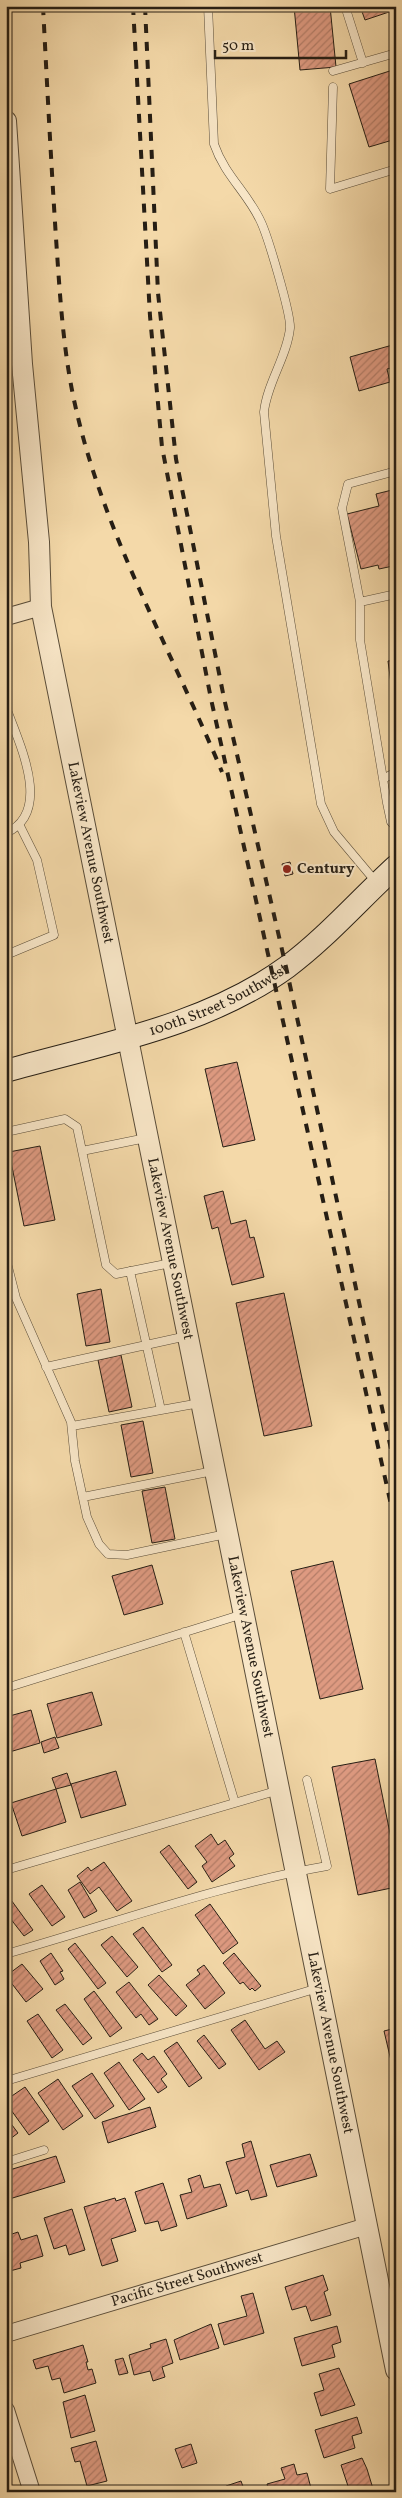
<svg xmlns="http://www.w3.org/2000/svg" width="402" height="2498" viewBox="0 0 402 2498" font-family="Vollkorn,serif">
<style>
.building{fill:url(#building-hatch);stroke:#261e14}
.lines{fill:none;stroke-linecap:round;stroke-linejoin:round}
.service-casing{stroke:#5a4d39;stroke-width:9}
.minor-casing{stroke:#5a4d39;stroke-width:18}
.tertiary-casing{stroke:#5a4d39;stroke-width:22}
.secondary-casing{stroke:#261e14;stroke-width:24}
.service{stroke:#f8e6c7;stroke-width:8}
.minor{stroke:#f8e6c7;stroke-width:16}
.tertiary{stroke:#f8e6c7;stroke-width:20}
.secondary{stroke:#f8e6c7;stroke-width:22}
.rail{stroke:#261e14;stroke-width:4;stroke-dasharray:9 9;stroke-linecap:butt}
.poi-dot{fill:#8f2418;stroke:#f8e6c7;stroke-width:2}
.labels{text-anchor:middle;dominant-baseline:central;stroke-width:4;stroke-linejoin:round;paint-order:stroke}
.street-label{font-size:15px;fill:#261e14;stroke:#f8e6c7}
.poi-label{font-size:15px;font-weight:bold;fill:#261e14;stroke:#f8e6c7;text-anchor:start}
</style>
<defs>
<pattern id="building-hatch" width="6" height="6" patternUnits="userSpaceOnUse" patternTransform="scale(1.25)"><rect width="6" height="6" fill="#de9a81"/><path d="M-1 1l2-2M0 6l6-6M5 7l2-2" fill="none" stroke="#b47d68"/></pattern>
</defs>
<rect width="100%" height="100%" fill="#f4d9a9"/>
<filter id="stains"><feTurbulence type="fractalNoise" baseFrequency=".004" numOctaves="4"/><feColorMatrix values="0 0 0 0 .2 0 0 0 0 .09 0 0 0 0 .02 0 0 0 .5 -.17"/></filter>
<radialGradient id="worn" r=".72"><stop offset=".6" stop-color="#630" stop-opacity="0"/><stop offset="1" stop-color="#630" stop-opacity=".3"/></radialGradient>
<path class="building" d="M294,6H330L336,67L300,70Z
M360,6H391L392,11L365,20Z
M396,69V139L369,147L349,84Z
M396,344V367L387,369L390,382L359,391L350,357Z
M396,489V552L390,554L393,566L379,569L378,565L361,569L347,514L379,506L376,494Z
M396,660V722L388,661Z
M290,862L293,874L285,876L282,864Z
M237,1062L255,1140L223,1147L205,1069Z
M40,1146L55,1220L24,1226L9,1152Z
M223,1191L231,1224L246,1220L250,1238L254,1237L264,1277L232,1285L218,1227L212,1229L204,1196Z
M101,1289L110,1342L86,1346L77,1294Z
M284,1293L312,1426L264,1436L236,1303Z
M121,1355L132,1407L109,1412L98,1360Z
M143,1421L153,1473L131,1477L121,1425Z
M165,1487L175,1539L152,1543L142,1491Z
M333,1561L363,1689L320,1699L291,1571Z
M152,1565L163,1604L124,1615L112,1576Z
M92,1692L102,1725L57,1738L47,1704Z
M31,1710L40,1743L6,1753V1717Z
M55,1737L59,1748L44,1753L41,1742Z
M375,1759L396,1863V1887L358,1895L332,1767Z
M116,1771L126,1805L81,1818L71,1784Z
M67,1773L71,1785L56,1789L52,1778Z
M56,1789L66,1822L22,1836L11,1803Z
M211,1834L218,1845L225,1840L234,1854L229,1858L235,1866L212,1882L202,1866L207,1862L195,1846Z
M169,1845L197,1882L188,1889L160,1852Z
M104,1862L132,1901L117,1911L99,1887L90,1894L77,1876L88,1867L91,1871Z
M80,1882L97,1911L84,1918L68,1890Z
M42,1885L65,1917L52,1926L29,1894Z
M6,1893L33,1930L24,1936L6,1913Z
M210,1904L238,1943L223,1954L195,1915Z
M143,1927L172,1965L162,1972L133,1934Z
M112,1936L138,1967L127,1977L101,1945Z
M75,1943L106,1983L98,1989L68,1949Z
M51,1953L63,1971L60,1972L64,1979L55,1985L40,1961Z
M234,1953L261,1986L255,1991L252,1988L250,1990L243,1982L240,1984L223,1963Z
M22,1964L43,1989L26,2002L6,1976Z
M204,1965L225,1993L205,2009L186,1985L200,1974L197,1970Z
M159,1975L187,2006L176,2016L148,1985Z
M129,1982L158,2019L149,2025L141,2014L136,2018L116,1992Z
M94,1991L122,2028L110,2037L84,1999Z
M65,2004L92,2038L83,2045L56,2010Z
M38,2014L63,2050L52,2058L27,2021Z
M245,2020L265,2049L277,2041L285,2052L259,2070L231,2030Z
M396,2028V2082L384,2031Z
M204,2035L226,2064L219,2069L197,2041Z
M177,2042L202,2078L189,2087L164,2051Z
M142,2053L148,2060L154,2056L167,2074L161,2079L167,2087L158,2093L133,2060Z
M119,2062L145,2099L129,2110L104,2073Z
M92,2073L114,2106L95,2119L72,2086Z
M58,2079L83,2116L63,2130L38,2093Z
M25,2087L49,2121L29,2135L6,2103V2100Z
M150,2107L156,2127L108,2143L102,2122Z
M6,2117L18,2133L6,2142Z
M251,2141L267,2196L251,2200L248,2190L236,2194L226,2162L245,2157L242,2144Z
M310,2154L317,2176L277,2187L270,2165Z
M56,2156L65,2182L6,2200V2171Z
M200,2175L204,2188L220,2184L227,2206L187,2219L180,2195L192,2192L188,2179Z
M163,2183L177,2226L161,2231L158,2221L145,2224L135,2192Z
M115,2198L116,2201L125,2198L136,2231L111,2239L118,2261L102,2266L84,2207Z
M72,2209L85,2250L69,2255L66,2245L54,2249L44,2218Z
M18,2232L21,2240L37,2235L43,2256L20,2263L21,2268L6,2272V2236Z
M323,2275L328,2290L324,2292L331,2315L311,2321L306,2306L292,2310L285,2287Z
M253,2293L264,2333L224,2345L218,2324L247,2316L241,2296Z
M211,2324L219,2348L180,2360L174,2340Z
M337,2326L341,2342L332,2345L335,2357L302,2366L294,2338Z
M166,2339L173,2363L162,2367L165,2377L153,2381L150,2371L134,2375L129,2355L151,2348L150,2344Z
M83,2345L88,2362H86L88,2370L92,2369L96,2383L64,2393L60,2378L52,2380L48,2366L36,2369L33,2360Z
M123,2358L128,2373L119,2375L115,2360Z
M339,2368L355,2405L321,2416L314,2393L324,2390L319,2374Z
M85,2395L95,2431L71,2438L63,2402Z
M357,2417L362,2433L352,2436L355,2448L324,2458L315,2430Z
M96,2441L107,2481L87,2486L80,2461L75,2462L71,2448Z
M191,2444L197,2463L182,2468L175,2449Z
M362,2458L367,2469L374,2492H350L341,2465Z
M294,2464L297,2475L307,2473L312,2492H269L267,2484L285,2479L281,2468Z
M241,2481L245,2492H228L226,2486Z"/>
<g class="lines">
<g class="service-casing">
<path id="service" d="M208,6L214,144C225,176 248,193 261,222C268,237 291,314 290,328C287,357 267,383 264,412L276,536L321,804L334,832L376,882
M345,6L363,63
M333,71L396,53
M333,87L330,189L396,169
M396,471L348,484L342,508L360,602V640L387,803L391,822L396,827
M360,602L396,594
M6,707C18,741 54,812 6,833
M383,779L396,772
M6,955L54,935L37,860L19,824
M6,1132L65,1119L77,1127L106,1265L116,1274L171,1263
M82,1151L146,1138
M6,1259L16,1298L71,1422L75,1461L87,1517L99,1544L108,1554L127,1555L226,1534
M130,1271L161,1410
M46,1367L187,1336
M72,1426L200,1403
M83,1497L213,1471
M184,1632L235,1803
M6,1688L243,1614
M6,1870L279,1790
M6,1954C112,1924 218,1885 327,1866L307,1780
M6,2081L318,1988
M6,2162L44,2150"/>
</g>
<g class="minor-casing">
<g id="minor">
<path d="M6,617L41,607"/>
<path id="s1" d="M6,2334L367,2226"/>
<path d="M6,2410L32,2492"/>
</g>
</g>
<g class="tertiary-casing">
<g id="tertiary">
<path id="s2" d="M6,121L22,364L39,542L41,607L396,2370"/>
</g>
</g>
<g class="secondary-casing">
<g id="secondary">
<path id="s3" d="M6,1071C101,1044 206,1026 287,967C326,938 360,899 396,866"/>
</g>
</g>
<use href="#service" class="service"/>
<use href="#minor" class="minor"/>
<use href="#tertiary" class="tertiary"/>
<use href="#secondary" class="secondary"/>
<path class="rail" d="M43,6C47,84 51,161 56,238C60,295 63,353 76,409C105,537 172,651 222,772
M133,6L150,316L162,447L211,699L396,1527
M145,6L158,293L176,459L224,698L286,967L396,1472"/>
</g>
<circle class="poi-dot" cx="287" cy="869" r="5"/>
<g class="labels">
<g class="street-label">
<text stroke="none"><textPath href="#s2" startOffset="738">Lakeview Avenue Southwest</textPath></text>
<text stroke="none"><textPath href="#s3" startOffset="225">100th Street Southwest</textPath></text>
<text stroke="none"><textPath href="#s2" startOffset="1142">Lakeview Avenue Southwest</textPath></text>
<text stroke="none"><textPath href="#s2" startOffset="1548">Lakeview Avenue Southwest</textPath></text>
<text stroke="none"><textPath href="#s2" startOffset="1952">Lakeview Avenue Southwest</textPath></text>
<text stroke="none"><textPath href="#s1" startOffset="189">Pacific Street Southwest</textPath></text>
</g>
<g class="poi-label">
<text x="297" y="869">Century</text>
</g>
</g>
<rect width="402" height="2498" fill="none" stroke="#f4d9a9" stroke-width="25"/>
<rect x="8" y="8" width="387" height="2483" fill="none" stroke="#261e14" stroke-width="2.5"/>
<rect x="12" y="12" width="377" height="2473" fill="none" stroke="#261e14"/>
<path d="M215 50v8h131v-8" fill="none" stroke="#261e14" stroke-width="2.5"/>
<text x="222" y="50" font-size="15" fill="#261e14" stroke="#f8e6c7" stroke-width="4" paint-order="stroke">50 m</text>
<rect width="100%" height="100%" filter="url(#stains)"/>
<rect width="100%" height="100%" fill="url(#worn)"/>
</svg>
